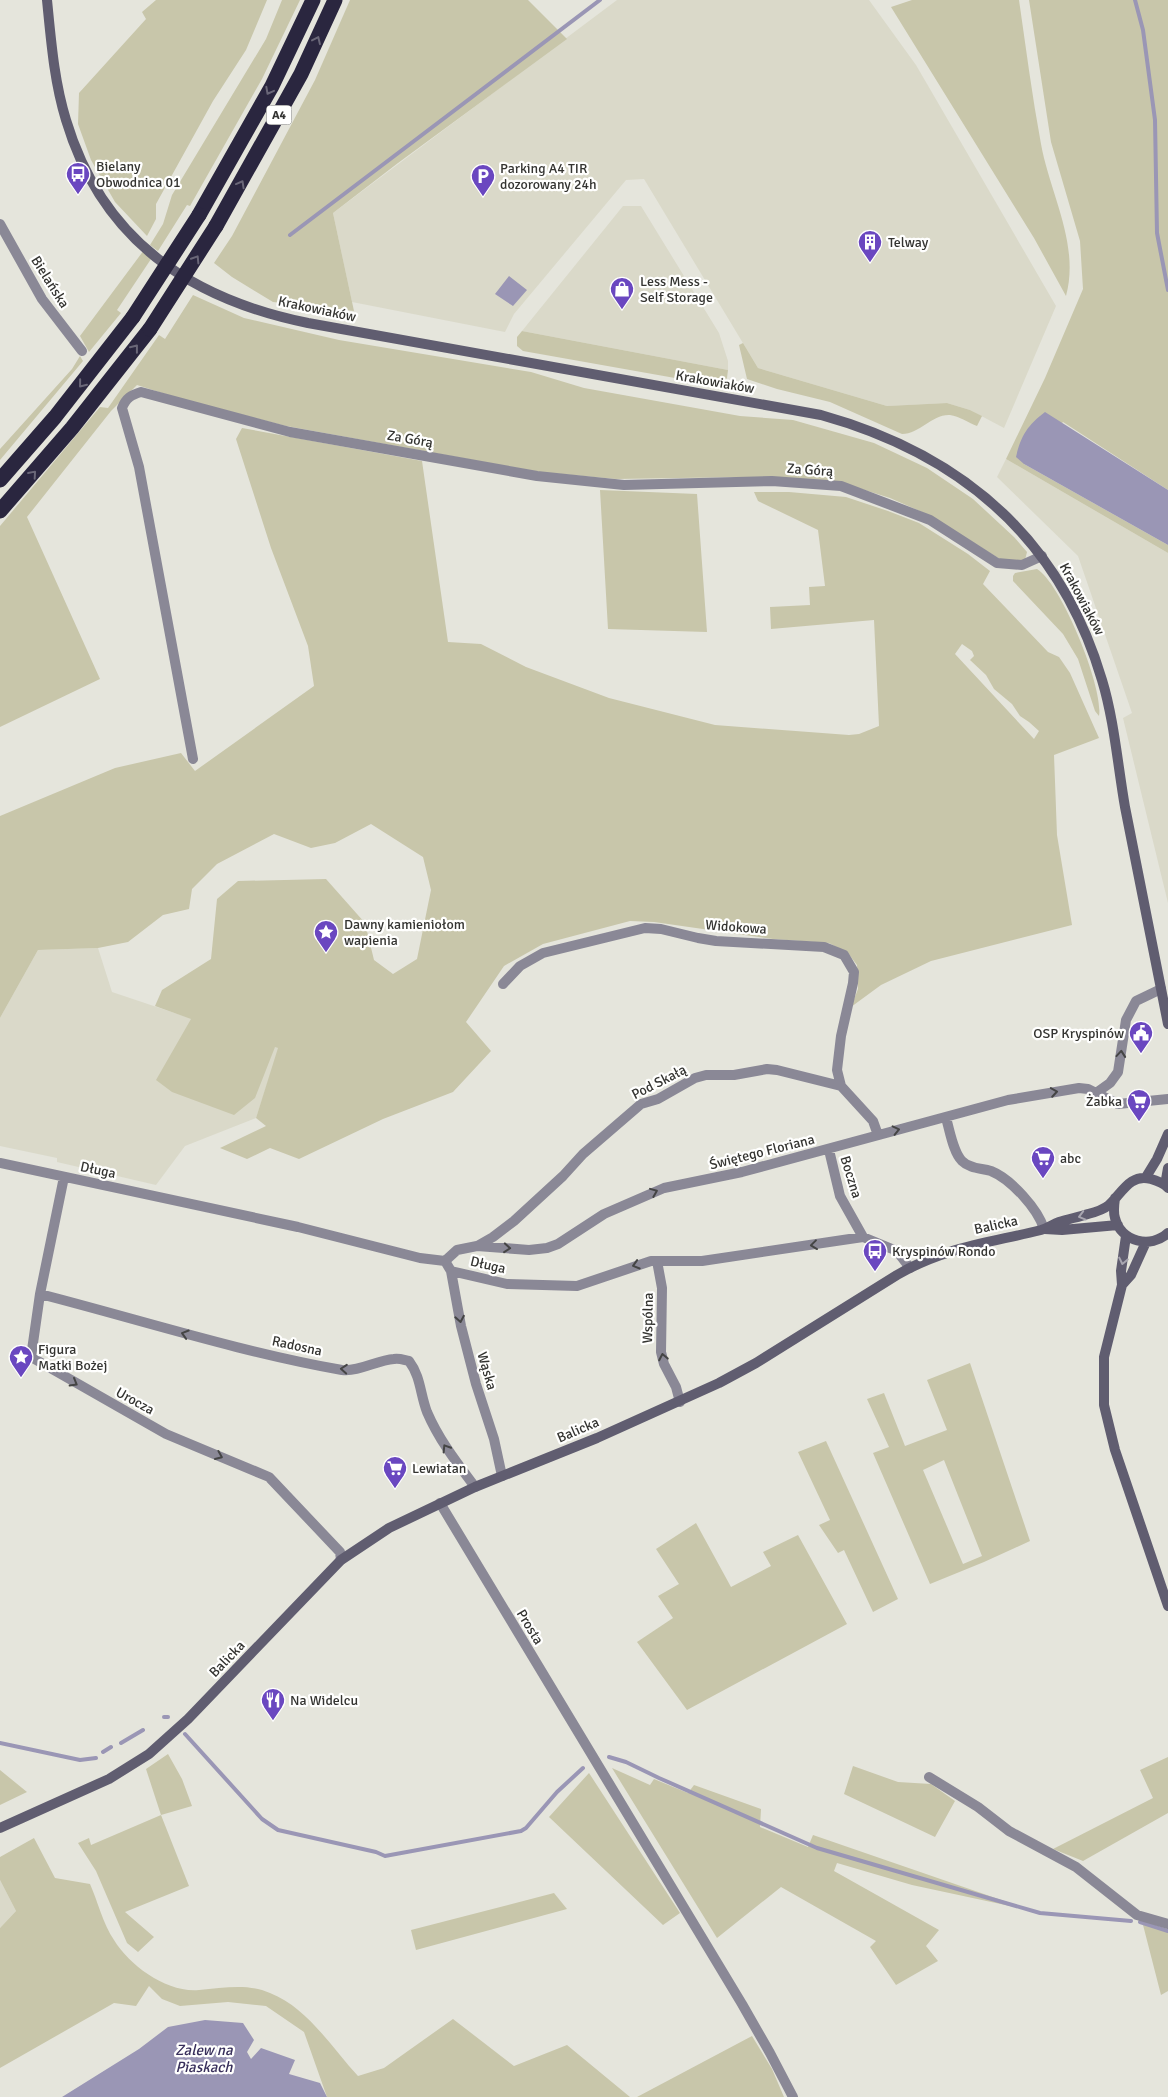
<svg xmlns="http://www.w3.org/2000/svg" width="1168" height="2097" viewBox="0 0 1168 2097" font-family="Signika,sans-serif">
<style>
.built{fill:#dad9c9}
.green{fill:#c8c6aa;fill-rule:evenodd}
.water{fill:#9a96b5}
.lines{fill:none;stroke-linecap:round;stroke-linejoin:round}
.stream{stroke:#9a96b5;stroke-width:4}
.minor{stroke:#8a8896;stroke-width:10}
.tertiary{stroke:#8a8896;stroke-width:10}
.secondary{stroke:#605d70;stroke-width:10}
.motorway{stroke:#2a263f;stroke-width:15}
.motorway-bridge{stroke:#2a263f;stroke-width:15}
.oneway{stroke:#6a6778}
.oneway2{stroke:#454545}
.oneway3{stroke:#a8a6b0}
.labels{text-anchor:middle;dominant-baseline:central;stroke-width:4.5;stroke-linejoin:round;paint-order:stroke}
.shield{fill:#fffffe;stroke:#71716e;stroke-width:1}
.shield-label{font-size:12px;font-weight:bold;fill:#343431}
.poi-label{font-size:14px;fill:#343431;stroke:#fffffe;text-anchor:start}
.street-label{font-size:14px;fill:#343431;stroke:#fffffe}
.water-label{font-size:15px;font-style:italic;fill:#382f5b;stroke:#fffffe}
</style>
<rect width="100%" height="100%" fill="#e5e5dc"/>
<path class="built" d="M617,0H869L916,65L1056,306L1004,428L970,410L947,403L887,406L758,368L644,179L626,180L514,314L505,332L352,302L333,213Z
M623,206H641L719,333L728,361V370L522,331Z
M1006,459L1168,553V903L1123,718L1132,713L1078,556L997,477Z
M98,948L112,992L279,1048L256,1118L185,1146L156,1185L57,1162V1158L0,1146V1018L38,950Z
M0,1880L16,1911L0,1928Z"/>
<path class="green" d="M156,0H267L246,50L213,101L156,204V219L147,236L115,202L91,160L78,124L79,93L146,19L142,12Z
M282,0H300L262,79L190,206L187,205L158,251L150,245L163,224L172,195L266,39Z
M350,0H528L567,39L398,163L333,213L354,311L273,302L232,277L214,263L232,236L315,80Z
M912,0H1019C1026,48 1032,96 1041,144C1050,194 1080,244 1066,296L1034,238L891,7Z
M1029,0H1168V490L1063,422L1024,464L1168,545V553L1006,459L1045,378L1083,289L1080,241L1051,142Z
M144,250L151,259L117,310L121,313L89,352L80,336Z
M193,295L244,318L339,340L531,372L584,388L740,416L793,420L874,443L927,468L973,499L1014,537L1027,552L1025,560L1020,562L1003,561L931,516L890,498L836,481L742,477L616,479L539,472L286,426L181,399L137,385L111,411L27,517L100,679L0,727V526L100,407L108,408L159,335L165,339Z
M522,331L728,370L727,378L720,386L523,351L517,346V337Z
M743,343L758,368L887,406L947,403L970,410L982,416L977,426C969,423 959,416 950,415C932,414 920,434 902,434L830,402L777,389L747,379L739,345Z
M80,356L83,361L0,460V449L72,369Z
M242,428L422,461L448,642L481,644L526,667L609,698L715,725L849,735L859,734L879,726L874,620L771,629L770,607L810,605L809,587L825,586L818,530L758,501L754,492H789L846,497L888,511L919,523L968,554L990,571L983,584L1048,652L1059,657L1070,673L1099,738L1054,755L1057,835L1072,925L931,961L881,985L851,1007L858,989L857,965L848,953L829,943L773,939L654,922L630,921L543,944L504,966L466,1022L491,1051L453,1092L383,1119L299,1159L270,1148L247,1159L220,1148L266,1126L256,1118L278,1048L275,1047L255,1098L234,1115L172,1092L156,1080L191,1019L155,1006L162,990L211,959L217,899L238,881L326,879L365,923L374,960L393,974L417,959L431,890L423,857L371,824L335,843L311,848L274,834L217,864L192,889L189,909L163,915L128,942L98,948L38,950L0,1018V816L115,768L181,753L195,771L314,686L308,646L271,548L236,439ZM962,644L972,651L974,656L970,660L986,675L994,689L1012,704L1020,716L1029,722L1039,731L1034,739L955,654Z
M600,490L697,494L707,632L608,629Z
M1037,569C1061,583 1104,688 1099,716L1095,711L1078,659L1063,634L1013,581V576L1015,573Z
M970,1363L1030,1541L984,1562L930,1584L873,1453L889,1447L867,1399L884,1393L905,1446L947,1430L927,1380ZM944,1460L982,1556L963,1564L923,1470Z
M826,1441L898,1599L873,1612L844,1550L838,1553L819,1525L830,1520L798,1452Z
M696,1523L731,1587L771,1566L763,1552L798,1535L847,1624L687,1710L637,1642L673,1618L658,1596L679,1584L656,1549Z
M168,1754L182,1779L192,1806L161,1815L189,1886L125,1912L154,1937L138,1952L127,1943L96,1871L78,1843L89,1838L91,1845L161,1815L146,1769Z
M1168,1757V1813L1083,1861L1053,1849L1153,1798L1140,1770Z
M853,1766L898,1782L931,1784L955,1801L935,1837L844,1794Z
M612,1768L650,1785L654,1779L688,1793L694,1785L761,1809L760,1827L808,1847L813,1835L1033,1911L912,1885L837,1863L834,1871L939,1930L926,1946L938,1961L896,1985L870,1947L876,1941L781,1887L717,1938Z
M0,1770L27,1792L0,1805Z
M589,1773L680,1913L663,1925L549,1817Z
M34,1838L55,1878L90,1884C98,1902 103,1924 114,1940C130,1966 167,1993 199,1990C224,1988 247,1983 270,1993C308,2008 331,2047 358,2076L384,2068L453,2019L514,2066L567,2045L630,2097H327L304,2032L266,2006L228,2002L180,2006L162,1999L149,1986L136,2006L114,2003L0,2068V1928L16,1911L0,1880V1857Z
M554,1893L567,1909L416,1950L411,1930Z
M1142,1921L1168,1930V1991L1161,1995Z
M752,2036L772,2069L784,2097H637Z"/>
<path class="water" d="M509,276L527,290L513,306L495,294Z
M1045,412L1168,490V545L1024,464L1016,457C1021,435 1028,425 1045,412Z
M205,2020L243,2023L254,2040L247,2052L251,2059L261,2048L295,2060L289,2074L320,2083L327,2097H62L139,2049L168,2027Z"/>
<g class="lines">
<path class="stream" d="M1135,0L1143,30L1155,120L1157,233L1168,290
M290,235L600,0
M164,1717H168
M185,1734L262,1819L278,1830L376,1852L385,1856L521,1831L526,1828L557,1792L583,1768
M0,1743L80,1760L96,1758
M121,1743L143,1730
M103,1752L111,1747
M609,1757L626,1762L659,1778L817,1848L1040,1913L1131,1921
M1140,1922L1168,1931"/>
<path class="minor" d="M0,224L42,299L82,351
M193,759L139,467L122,408C126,398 131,395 141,392L290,432L537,476L624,485L772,481L841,486L930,520L997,563L1022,565L1042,556
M503,984L520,966L543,953L645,928L661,929L698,938L716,941L824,947L844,955L854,972L853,983L841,1036L837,1070L841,1086
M1096,1093L1110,1083L1118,1072L1126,1020L1136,1001L1161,989
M946,1118C950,1131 953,1152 962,1161C970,1169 981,1168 991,1171C1011,1179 1038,1209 1044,1229
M829,1150L840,1196L863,1237
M0,1163L298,1227L420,1258L445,1261L451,1271L461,1326L476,1384L494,1439L502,1476
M64,1177L40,1294L31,1357L166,1434L269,1477L340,1552L341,1560
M479,1245L493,1237L514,1221L563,1176L583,1154L641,1104L658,1099L695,1078L706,1075H734L767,1069L777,1070L841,1086L873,1121L878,1135
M445,1261L457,1250L477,1246L529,1250L547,1248L558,1244L604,1214L664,1188L742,1172L1008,1100L1079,1088L1088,1089L1118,1104L1168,1099
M657,1261L662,1288L661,1352L664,1364L676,1387L680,1402
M451,1271L507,1284L577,1286L651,1261H702L863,1237L897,1251L910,1268
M40,1294C141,1320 240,1352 342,1370C359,1372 377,1360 394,1359C399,1358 404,1360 409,1361C421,1377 420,1394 427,1412C439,1440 457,1463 475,1487
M929,1777L978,1807L1009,1831L1076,1867L1137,1915L1168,1924"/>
<path class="tertiary" d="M440,1503L742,2004L770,2053L793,2097"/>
<path class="secondary" d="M47,0C51,40 54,81 66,120C102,240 190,299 308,323L821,415C961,454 1060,538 1102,680C1114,719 1118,767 1125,807C1139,880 1154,952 1168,1024
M1146,1177L1157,1159L1168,1134
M1165,1185L1168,1168
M1115,1198C1114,1205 1113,1212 1115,1218C1121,1242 1151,1249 1168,1233
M1045,1229L1062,1230L1118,1225
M1126,1236L1121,1271L1122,1285L1104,1357V1405L1115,1450L1168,1606
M1122,1285L1131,1275L1146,1242
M0,1828L109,1779L149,1754L188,1719L341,1560L389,1528L475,1487L597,1438L719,1383L756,1363L897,1275C945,1247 989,1243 1041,1230C1048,1228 1053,1224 1059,1222C1068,1219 1079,1217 1088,1214C1096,1212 1103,1210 1109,1205C1122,1193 1130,1173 1151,1179C1158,1181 1164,1183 1168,1188"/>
<path class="motorway" d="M199,215L272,86L313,0
M216,226L301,74L335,0
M0,480L55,417L133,317
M0,511L72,428L150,329"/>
<path class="motorway-bridge" d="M133,317L199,215
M150,329L216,226"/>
</g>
<defs><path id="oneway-chevron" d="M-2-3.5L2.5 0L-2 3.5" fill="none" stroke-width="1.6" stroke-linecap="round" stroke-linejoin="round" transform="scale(1.25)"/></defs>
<g class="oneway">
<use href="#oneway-chevron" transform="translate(317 40) rotate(-65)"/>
<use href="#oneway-chevron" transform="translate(269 91) rotate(118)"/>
<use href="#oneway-chevron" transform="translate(241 184) rotate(-61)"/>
<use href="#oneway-chevron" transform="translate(196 259) rotate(-58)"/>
<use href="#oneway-chevron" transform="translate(135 348) rotate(-52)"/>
<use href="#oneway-chevron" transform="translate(82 384) rotate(129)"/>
<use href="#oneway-chevron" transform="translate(33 474) rotate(-49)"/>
</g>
<g class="oneway2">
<use href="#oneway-chevron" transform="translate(1121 1054) rotate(-85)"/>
<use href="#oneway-chevron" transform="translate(1054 1092) rotate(-9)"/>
<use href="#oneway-chevron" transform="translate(896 1130) rotate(-13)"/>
<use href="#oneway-chevron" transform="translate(654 1192) rotate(-22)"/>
<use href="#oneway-chevron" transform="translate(814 1245) rotate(173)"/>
<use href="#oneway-chevron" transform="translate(507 1248) rotate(5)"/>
<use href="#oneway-chevron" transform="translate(636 1265) rotate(163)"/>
<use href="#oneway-chevron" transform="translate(460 1319) rotate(80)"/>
<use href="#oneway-chevron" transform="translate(185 1334) rotate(-163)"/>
<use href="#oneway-chevron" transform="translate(663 1357) rotate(-101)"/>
<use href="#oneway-chevron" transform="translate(344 1369) rotate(-176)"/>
<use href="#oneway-chevron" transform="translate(74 1383) rotate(30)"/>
<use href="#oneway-chevron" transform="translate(446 1448) rotate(-122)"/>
<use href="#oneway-chevron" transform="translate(219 1456) rotate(23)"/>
</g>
<g class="oneway3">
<use href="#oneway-chevron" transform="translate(1082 1216) rotate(165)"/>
<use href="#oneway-chevron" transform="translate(1123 1261) rotate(102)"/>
</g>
<defs>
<g id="bus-pin" transform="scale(1.25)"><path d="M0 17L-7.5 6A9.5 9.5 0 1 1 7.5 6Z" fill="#6a47c0" stroke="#fffffe"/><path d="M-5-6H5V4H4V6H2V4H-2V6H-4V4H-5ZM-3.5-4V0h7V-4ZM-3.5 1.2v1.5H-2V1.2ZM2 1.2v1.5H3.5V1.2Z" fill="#fff"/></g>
<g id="parking-pin" transform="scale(1.25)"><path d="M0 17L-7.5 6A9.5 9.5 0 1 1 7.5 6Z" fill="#6a47c0" stroke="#fffffe"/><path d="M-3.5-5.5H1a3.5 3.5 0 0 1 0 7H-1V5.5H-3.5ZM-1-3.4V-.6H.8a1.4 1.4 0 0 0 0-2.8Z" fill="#fff"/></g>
<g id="building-pin" transform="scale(1.25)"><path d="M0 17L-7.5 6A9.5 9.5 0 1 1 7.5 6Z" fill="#6a47c0" stroke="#fffffe"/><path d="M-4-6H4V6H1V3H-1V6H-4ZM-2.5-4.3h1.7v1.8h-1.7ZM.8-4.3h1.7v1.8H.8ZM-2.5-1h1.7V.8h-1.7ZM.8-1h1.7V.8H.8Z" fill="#fff"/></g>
<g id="shop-pin" transform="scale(1.25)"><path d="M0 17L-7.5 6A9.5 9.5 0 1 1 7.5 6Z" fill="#6a47c0" stroke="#fffffe"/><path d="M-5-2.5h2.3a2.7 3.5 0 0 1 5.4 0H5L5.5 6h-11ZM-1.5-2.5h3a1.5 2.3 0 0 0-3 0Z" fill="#fff"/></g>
<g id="sight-pin" transform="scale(1.25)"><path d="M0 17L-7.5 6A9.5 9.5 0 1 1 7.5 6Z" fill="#6a47c0" stroke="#fffffe"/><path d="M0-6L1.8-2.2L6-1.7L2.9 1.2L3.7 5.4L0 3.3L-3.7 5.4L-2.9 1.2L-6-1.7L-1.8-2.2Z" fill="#fff"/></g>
<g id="civic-pin" transform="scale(1.25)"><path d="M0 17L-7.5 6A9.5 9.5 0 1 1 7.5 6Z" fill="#6a47c0" stroke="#fffffe"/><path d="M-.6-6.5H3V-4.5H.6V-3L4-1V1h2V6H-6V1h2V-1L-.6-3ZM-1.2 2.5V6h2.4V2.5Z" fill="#fff"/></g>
<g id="supermarket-pin" transform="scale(1.25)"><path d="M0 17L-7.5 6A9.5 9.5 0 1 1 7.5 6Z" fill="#6a47c0" stroke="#fffffe"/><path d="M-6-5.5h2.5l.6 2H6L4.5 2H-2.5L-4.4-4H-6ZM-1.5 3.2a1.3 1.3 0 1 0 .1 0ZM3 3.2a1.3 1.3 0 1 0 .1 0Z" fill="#fff"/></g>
<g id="restaurant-pin" transform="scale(1.25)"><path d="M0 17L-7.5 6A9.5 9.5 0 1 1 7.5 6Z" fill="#6a47c0" stroke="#fffffe"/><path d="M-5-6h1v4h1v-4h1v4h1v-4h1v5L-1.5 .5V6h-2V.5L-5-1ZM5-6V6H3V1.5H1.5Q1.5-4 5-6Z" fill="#fff"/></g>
</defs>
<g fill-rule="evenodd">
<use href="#bus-pin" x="78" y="174"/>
<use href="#parking-pin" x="483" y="176"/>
<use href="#building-pin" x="870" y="242"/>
<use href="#shop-pin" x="622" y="289"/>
<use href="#sight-pin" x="326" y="932"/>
<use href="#civic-pin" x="1141" y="1033"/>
<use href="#supermarket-pin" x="1139" y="1101"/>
<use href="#supermarket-pin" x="1043" y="1158"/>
<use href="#bus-pin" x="875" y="1251"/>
<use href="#sight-pin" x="21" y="1357"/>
<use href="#supermarket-pin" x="395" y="1468"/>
<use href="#restaurant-pin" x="273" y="1700"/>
</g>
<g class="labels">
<rect class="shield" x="266.5" y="105.5" width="25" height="19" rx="4"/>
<g class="shield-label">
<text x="279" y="115">A4</text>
</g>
<g class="poi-label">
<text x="96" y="166">Bielany<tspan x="96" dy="16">Obwodnica 01</tspan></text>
<text x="500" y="168">Parking A4 TIR<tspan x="500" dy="16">dozorowany 24h</tspan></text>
<text x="888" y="242">Telway</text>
<text x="640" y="281">Less Mess -<tspan x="640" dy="16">Self Storage</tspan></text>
<text x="344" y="924">Dawny kamieniołom<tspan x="344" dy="16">wapienia</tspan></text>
<text x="1124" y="1033" text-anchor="end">OSP Kryspinów</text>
<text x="1122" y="1101" text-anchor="end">Żabka</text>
<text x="1060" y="1158">abc</text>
<text x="892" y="1251">Kryspinów Rondo</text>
<text x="38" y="1349">Figura<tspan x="38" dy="16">Matki Bożej</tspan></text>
<text x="412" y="1468">Lewiatan</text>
<text x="290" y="1700">Na Widelcu</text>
</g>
<g class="street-label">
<text transform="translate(50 282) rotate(58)">Bielańska</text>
<text transform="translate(317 309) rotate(12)">Krakowiaków</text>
<text transform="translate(715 382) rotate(10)">Krakowiaków</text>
<text transform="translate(410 439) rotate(10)">Za Górą</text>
<text transform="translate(810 470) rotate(4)">Za Górą</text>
<text transform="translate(1082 599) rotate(62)">Krakowiaków</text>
<text transform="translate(736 927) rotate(4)">Widokowa</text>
<text transform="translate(659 1082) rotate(-27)">Pod Skałą</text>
<text transform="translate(762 1152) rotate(-14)">Świętego Floriana</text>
<text transform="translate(98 1170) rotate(12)">Długa</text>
<text transform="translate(851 1177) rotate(73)">Boczna</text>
<text transform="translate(996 1225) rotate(-12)">Balicka</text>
<text transform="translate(488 1265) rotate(13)">Długa</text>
<text transform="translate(648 1318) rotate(-89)">Wspólna</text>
<text transform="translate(297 1346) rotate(12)">Radosna</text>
<text transform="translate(487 1371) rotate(74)">Wąska</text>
<text transform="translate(135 1401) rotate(29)">Urocza</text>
<text transform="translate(578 1430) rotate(-23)">Balicka</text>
<text transform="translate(530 1627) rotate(59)">Prosta</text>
<text transform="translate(227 1659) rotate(-46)">Balicka</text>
</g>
<g class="water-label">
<text x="204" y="2050">Zalew na<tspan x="204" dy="17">Piaskach</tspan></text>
</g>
</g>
</svg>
